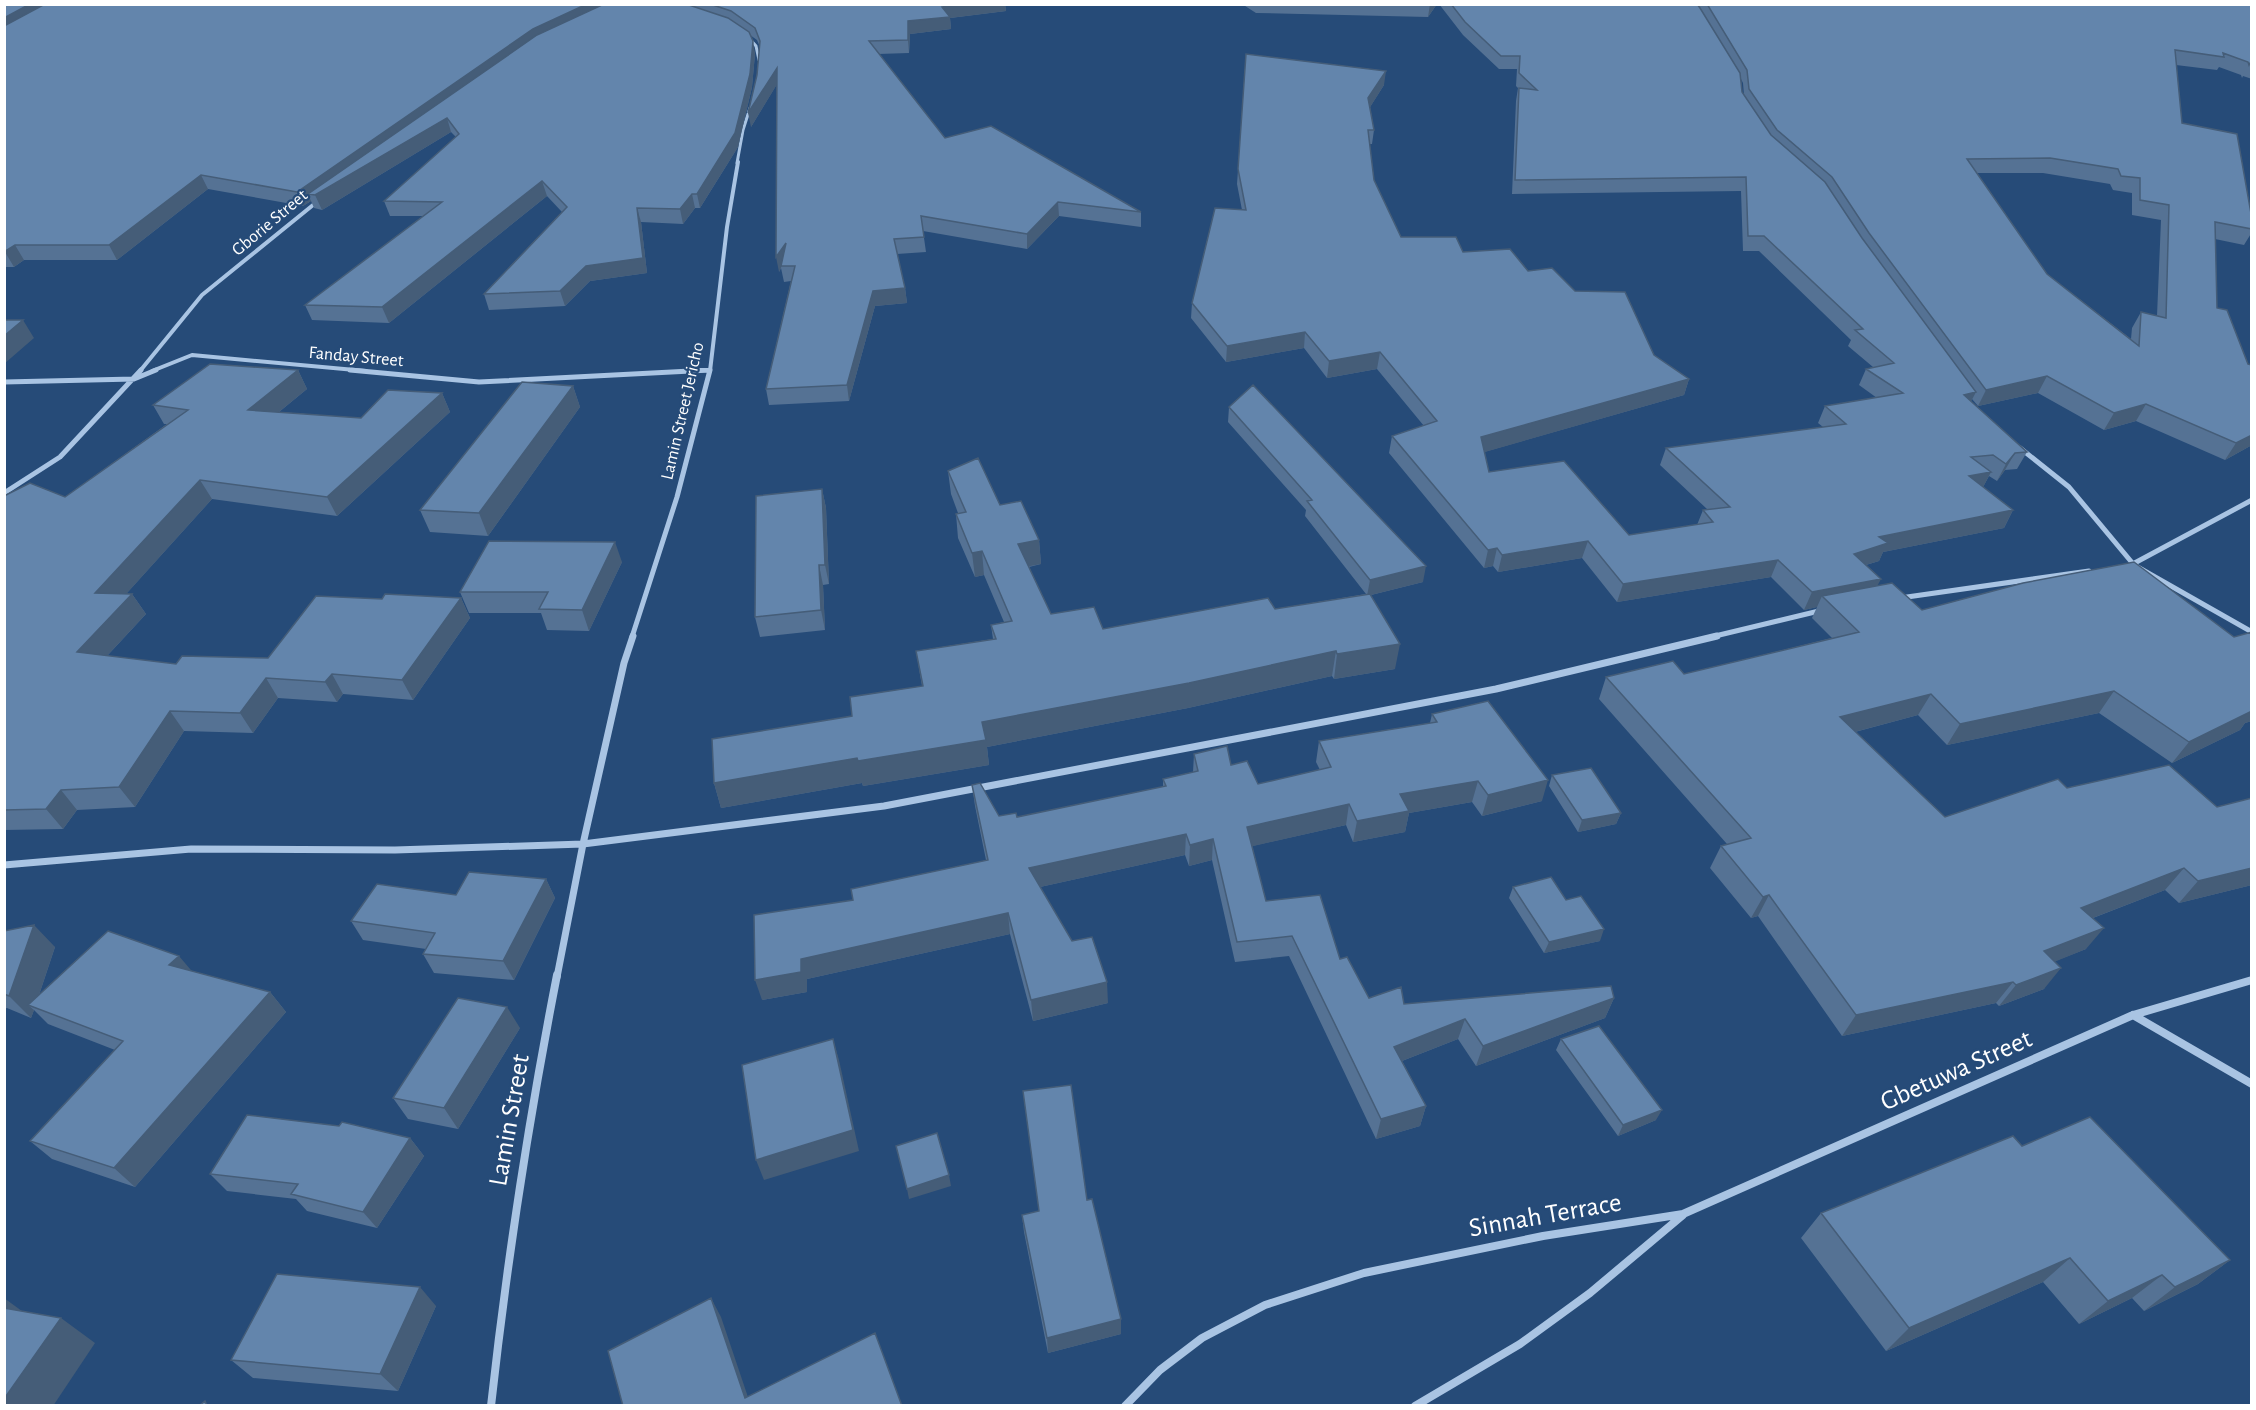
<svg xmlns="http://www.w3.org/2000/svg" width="2256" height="1410" viewBox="0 0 2256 1410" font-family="'Alegreya Sans',sans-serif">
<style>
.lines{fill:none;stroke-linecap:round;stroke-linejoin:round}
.minor-far4{stroke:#a9c4e3;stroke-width:3}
.minor-far3{stroke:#a9c4e3;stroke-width:4}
.minor-far2{stroke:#a9c4e3;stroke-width:5}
.minor-far1{stroke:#a9c4e3;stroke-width:7}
.minor{stroke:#a9c4e3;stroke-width:8}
.wall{fill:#557294;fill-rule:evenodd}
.shaded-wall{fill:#455d78}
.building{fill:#6385ac;stroke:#455d78;stroke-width:1.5;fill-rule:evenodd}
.labels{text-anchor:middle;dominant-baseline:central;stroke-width:4.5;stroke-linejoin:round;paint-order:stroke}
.far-street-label{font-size:18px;fill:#fff;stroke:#264b78}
.near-street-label{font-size:27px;fill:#fff;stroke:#264b78}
</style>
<rect width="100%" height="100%" fill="#264b78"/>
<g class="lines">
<path class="minor-far4" d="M747,36L756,46L759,60
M737,163L743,130L750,108"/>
<path class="minor-far3" d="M140,371L202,295L318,201
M152,371L192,355L366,371
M684,371L710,370
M710,371L727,227L738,162"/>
<path class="minor-far2" d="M350,370L479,382L710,370
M4,382L134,379L156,370
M2020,448L2069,487L2134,565L2252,632
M4,493L60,457L141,370
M2129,566L2252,500
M1900,598L2089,571
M632,637L677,497L710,370
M1711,637L1819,611"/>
<path class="minor-far1" d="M4,865L191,849L395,850L583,844L884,806L1496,689L1717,636
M557,977L583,844L624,663L633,636"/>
<path class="minor" d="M2133,1015L2252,1084
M491,1406C507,1261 529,1118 557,975
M1125,1406L1160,1370L1202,1338L1265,1305L1364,1273L1543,1236L1683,1214L2133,1015L2252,980
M1415,1406L1520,1344L1590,1293L1683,1215"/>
</g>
<path class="wall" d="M4,4H1005L1006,11L950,18L951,29L910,34L909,53L878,54L945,138L1141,212V227L1059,216L1027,249L923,231L926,252L897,254L905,288L907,303L875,306L849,401L769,405L766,389L791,281L784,282L781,268L779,272L777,84L751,127L760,47L757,40L750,35L755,54L752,87L738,147L700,208H695L683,224L641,222L647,273L590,281L565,306L489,310L484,294L562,212L547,196L389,323L312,320L305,305L423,216H390L384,201L456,137L451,132L322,210L314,208L311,201L303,206L208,189L117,260H24L14,267H4Z
M1242,4H1437L1428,17L1256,13Z
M1439,4H2252V79L2243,76L2242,78L2241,75L2219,67L2217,70L2176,65L2182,123L2252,219V232L2244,245L2215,239L2217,308L2252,445L2225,460L2136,421L2104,430L2038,393L1978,406L1972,399L1971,401L2027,452L2017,469L2005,470L1997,481L1989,476L1983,487L2013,510L2004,528L1883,552L1879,561L1866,565L1877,586L1922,610L2234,637L2252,632V721L2245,723L2240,730L2172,763L2099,713L1947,745L1918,715L1855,732L1945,817L2067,788L2217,807L2252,798V885L2179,903L2165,890L2093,918L2086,949L2055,961L2044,989L1999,1006L1996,1003L1842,1036L1758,916L1751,918L1710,868L1721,846L1727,844L1599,699L1606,677L1684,674L1832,638L1812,618L1817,607L1804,610L1771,577L1617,602L1582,558L1498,572L1493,566L1484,568L1389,453L1392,436L1424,426L1377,369L1327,378L1304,348L1226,362L1191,318L1192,303L1242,210L1237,184L1246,54L1384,85L1370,107L1374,130L1372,144H1369L1374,180L1401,237L1463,252L1528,271L1575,291L1654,355L1689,379L1684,395L1484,452L1489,472L1629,535L1697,525L1703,510L1707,509L1660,465L1666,448L1823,427L1818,423L1825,406L1877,398L1859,385L1866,369L1873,367L1848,346L1851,340L1759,251H1743L1741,191L1512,194L1516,101L1518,88L1516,86L1517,69H1499L1463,35ZM1741,79L1743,83L1744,95L1742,92ZM1977,173H2043L2110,184L2113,190L2132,193V215L2161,220L2157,316L2141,312L2132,328L2131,339L2047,274Z
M298,370L307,389L279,412L361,418L442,393L450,412L337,516L212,499L126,594H132L146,614L107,656L176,664L268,658L382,599L461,598L470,618L413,700L343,694L337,702L278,698L253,733L184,731L135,807L77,810L63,829L4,830V496L65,497L167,424H164L153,405Z
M573,386L580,407L488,536L430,532L420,510Z
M1229,407L1423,582L1371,595L1395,669L1334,679L1332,676L1188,708L987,747L989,765L863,786L862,783L721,808L714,783L922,686L916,651L993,639L991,625L1004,622L984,575L975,577L958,538L956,514L958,513L951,494L948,471L1000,505L1039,540L1041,564L1029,567L1051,614L1103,629L1275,609L1366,594L1305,516L1306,510L1228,422Z
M822,489L826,508L829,584L823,585L825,630L760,637L755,617Z
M622,562L589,631L547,630L541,613H469L460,592Z
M1432,714L1542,801L1482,816L1472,802L1409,813L1405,832L1353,842L1346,825L1252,846L1266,901L1340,959L1369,998L1404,1004L1614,998L1605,1018L1476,1066L1458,1039L1402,1061L1426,1106L1420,1126L1376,1139L1289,956L1235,962L1212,860L1189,866L1185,855L1040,887L1108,1003L1033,1021L1010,934L807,979V992L762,1000L853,900L986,860L975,806L972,785L999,816L1017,817L1163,787V779L1193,772L1194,754L1231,765L1258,784L1320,770L1316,762L1319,741L1430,723Z
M1552,775L1621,813L1616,824L1578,832L1549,786Z
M546,879L555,898L514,980L434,973L423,954L426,949L363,940L351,921L456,895Z
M1513,887L1566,900L1600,941L1544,953L1509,898Z
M4,931L55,947L39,995L192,971L270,992L286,1012L135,1187L52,1159L30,1141L115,1050L48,1024L34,1010L31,1018L7,1008L4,1009Z
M520,1028L458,1129L408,1119L393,1098Z
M1561,1039L1656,1120L1618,1136L1556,1050Z
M410,1138L424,1156L377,1228L307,1211L296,1199L227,1191L210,1174Z
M2022,1146L2230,1260L2198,1284L2144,1311L2132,1298L2079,1324L2043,1282L1886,1351L1801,1238L1821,1213Z
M1087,1200L1121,1319V1334L1048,1353L1024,1232L1022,1215Z
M436,1306L398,1391L253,1378L231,1360Z"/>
<path class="shaded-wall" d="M30,4H58L4,33V18Z
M587,4H617L447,118L451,132L322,210L315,195L308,194L311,201L303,206L297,192L533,29Z
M959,4H1005L1006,11L950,18L951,29L910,34L909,53L908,40V21L942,7Z
M1430,4H1437L1428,17Z
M753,41L755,54L752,87L738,147L700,208L697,194Z
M777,68L779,81L751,127L748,113Z
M1386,71L1384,85L1367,112L1368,98Z
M201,175L208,189L117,260L109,245Z
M542,181L547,196L389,323L382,307Z
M692,194L695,208L683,224L680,209Z
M1058,202L1059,216L1027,249V234Z
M637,208L641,222L647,273L590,281L565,306L560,291Z
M786,243L781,268L779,272L776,257Z
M15,245L24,260L14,267L5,252Z
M905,288L907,303L875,306L849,401L847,385L873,291Z
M23,320L34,338L4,364V336Z
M1305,332L1304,348L1226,362L1227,346Z
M1380,352L1377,369L1327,378L1329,361Z
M298,370L307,389L258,429L248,410Z
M2047,376L2038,393L1978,406L1986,390Z
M1689,379L1684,395L1478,454L1481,437Z
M573,386L580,407L488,536L479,513Z
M1976,392L1967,409L1964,395Z
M442,393L450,412L337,516L327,497Z
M2146,404L2136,421L2104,430L2114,413Z
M2252,435V445L2225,460L2236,443Z
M2015,453L2005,470L1997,481L2006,464Z
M1991,472L1982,489L1969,476Z
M200,480L212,499L109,613L95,593Z
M822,489L826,508L829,584L825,565Z
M2013,510L2004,528L1883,552L1879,561L1845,571L1854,554L1879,537Z
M1039,540L1041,564L1020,568L1018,544Z
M1588,541L1582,558L1498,572L1502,555Z
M615,542L622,562L589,631L582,610Z
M1497,548L1493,566L1484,568L1488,550Z
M982,551L984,575L975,577L972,553Z
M1778,560L1771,577L1617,602L1623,584Z
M819,565L823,585L825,630L821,610Z
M1426,566L1423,582L1367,596L1370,580Z
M1881,579L1872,596H1822L1817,607L1804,610L1812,592Z
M132,594L146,614L92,672L77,652Z
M461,598L470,618L413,700L402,680Z
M1400,644L1395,669L1334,679L1337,654Z
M1336,651L1332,676L1188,708L987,747L989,765L863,786L862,783L721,808L714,783L982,722Z
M332,674L343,694L337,702L325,682Z
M266,678L278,698L253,733L240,713Z
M2114,691L2099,713L1947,745L1960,724Z
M1931,694L1918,715L1828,739L1840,717Z
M2252,706V721L2245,723L2240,730L2172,763L2189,742Z
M170,711L184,731L135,807L119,787Z
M1548,780L1542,801L1482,816L1488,795Z
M1478,781L1472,802L1409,813L1405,832L1353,842L1357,821L1400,794Z
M61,790L77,810L63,829L46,809Z
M1349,804L1346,825L1245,848L1247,827Z
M1621,813L1616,824L1578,832L1582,820Z
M1186,834L1185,855L1031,889L1029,868Z
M1213,839L1212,860L1189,866L1190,845Z
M2184,868L2165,890L2064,929L2081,908Z
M2252,868V885L2179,903L2198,881Z
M546,879L555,898L514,980L503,961Z
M1769,895L1758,916L1751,918L1763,897Z
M1008,913L1010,934L807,979V992L762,1000L755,980L801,959Z
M34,925L55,947L35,1007L28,1005L34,1010L31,1018L9,996Z
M2104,928L2086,949L2027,973L2044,951Z
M1604,929L1600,941L1544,953L1549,942Z
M179,956L196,976L169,965Z
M2061,968L2044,989L1999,1006L2016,985Z
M1107,982L1108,1003L1033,1021L1031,1000Z
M2013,982L1996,1003L1842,1036L1856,1015Z
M270,992L286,1012L135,1187L114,1168Z
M1614,998L1605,1018L1476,1066L1483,1046Z
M507,1007L520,1028L458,1129L444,1108Z
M1465,1019L1458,1039L1389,1066L1394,1047Z
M833,1039L839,1060L859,1151L764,1180L756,1160Z
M1426,1106L1420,1126L1376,1139L1381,1119Z
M1662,1110L1656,1120L1618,1136L1623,1125Z
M410,1138L424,1156L377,1228L363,1212Z
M949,1175L951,1186L909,1199L907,1189Z
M2070,1258L2043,1282L1886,1351L1909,1328Z
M2230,1260L2198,1284L2144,1311L2175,1287Z
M2162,1275L2132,1298L2079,1324L2108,1301Z
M420,1287L436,1306L398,1391L380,1374Z
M4,1298L26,1314L4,1321Z
M711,1298L721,1317L751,1406L745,1398Z
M61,1318L95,1343L53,1406H4V1399Z
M1121,1319V1334L1048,1353L1047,1338Z"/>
<path class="building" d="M4,4H30L4,18Z
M45,4H587L533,29L297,192L201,175L109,245H15L4,252V26Z
M604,4H686L728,18L749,32L753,41L750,74L735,133L697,194H692L680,209L637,208L643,258L586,266L560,291L484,294L567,207L542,181L382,307L305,305L442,202L384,201L459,134L447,118L315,195L308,194L537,35Z
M710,4H959L942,7L950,17L908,21V40L869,41L945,138L991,126L1141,212L1058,202L1027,234L921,216L924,237L894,239L905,288L873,291L847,385L766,389L795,266H781L786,243L776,257L777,68L748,113L757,75L760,41L755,28L731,11Z
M1451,4H1697L1700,8L1740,73L1742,92L1771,135L1825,182L1862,238L1976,392L1964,395L2027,452L2015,453L2006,464L1993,455L1971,457L1991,472L1969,476L2013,510L1879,537L1888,543L1854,554L1881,579L1812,592L1778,560L1623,584L1588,541L1502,555L1497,548L1488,550L1392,436L1437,421L1380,352L1329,361L1305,332L1227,346L1192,303L1215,208L1246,210L1238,169L1246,54L1386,71L1368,98L1374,130H1368L1374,180L1401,237H1456L1463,252L1510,249L1528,271L1552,268L1575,291L1625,292L1654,355L1689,379L1481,437L1489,472L1564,461L1629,535L1713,522L1703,510L1730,507L1666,448L1846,424L1825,406L1903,393L1866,369L1894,363L1855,330L1863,329L1764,236H1748L1746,177L1515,180L1519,88L1537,90L1519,73L1520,56H1501L1465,22Z
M1707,4H2252V63H2250L2249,65L2248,62L2223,53L2224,57L2175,50L2182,123L2237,134L2252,219V229L2215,222L2217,308L2227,310L2248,364L2252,365V435L2236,443L2146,404L2114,413L2047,376L1986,390L1869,233L1832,177L1777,130L1749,89L1747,70ZM2050,158L2118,169L2121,176L2140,178V200L2169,205L2166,318L2141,312L2139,346L2047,274L1967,159Z
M4,320H23L4,336Z
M210,364L298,370L248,410L361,418L388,390L442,393L327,497L200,480L95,593L132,594L77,652L176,664L182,656L268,658L316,596L382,599L385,594L461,598L402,680L332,674L325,682L266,678L240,713L170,711L119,787L61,790L46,809L4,810V496L30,483L65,497L188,410L153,405Z
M522,382L573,386L479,513L420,510Z
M1253,385L1426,566L1370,580L1307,501L1312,500L1229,407Z
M978,458L1000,505L1021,501L1039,540L1018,544L1051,614L1094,607L1103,629L1268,598L1275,609L1370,594L1400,644L1337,654L1336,651L1189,683L982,722L986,740L858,761L857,758L714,783L712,739L852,716L850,697L923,686L916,651L996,639L991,625L1012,621L982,551L972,553L956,514L966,512L948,471Z
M822,489L825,565H819L821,610L755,617L756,496Z
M489,541L615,542L582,610L539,609L548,592H460Z
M2134,562L2234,637L2252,632V711L2189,742L2114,691L1960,724L1931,694L1840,717L1945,817L2058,779L2067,788L2169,765L2217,807L2252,798V868L2198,881L2184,868L2081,908L2104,928L2044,951L2061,968L2016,985L2013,982L1856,1015L1769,895L1763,897L1721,846L1751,838L1606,677L1673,661L1684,674L1859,632L1822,596L1892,583L1922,610L2023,583Z
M1488,701L1548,780L1488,795L1478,781L1400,794L1409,811L1357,821L1349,804L1247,827L1266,901L1320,895L1340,959L1347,957L1369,998L1401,987L1404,1004L1611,986L1614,998L1483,1046L1465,1019L1394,1047L1426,1106L1381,1119L1292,936L1237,942L1213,839L1190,845L1186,834L1029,868L1072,941L1092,937L1107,982L1031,1000L1008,913L801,959V972L755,980L754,915L853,900L851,889L988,860L972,785L980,783L999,816L1016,813L1017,817L1166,786L1163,779L1198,771L1194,754L1227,746L1231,765L1247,761L1258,784L1331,767L1319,741L1437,722L1432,714Z
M1591,768L1621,813L1582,820L1552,775Z
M469,872L546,879L503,961L423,954L435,933L351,921L377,884L456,895Z
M1551,877L1566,900L1581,896L1604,929L1549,942L1513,887Z
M34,925L9,996L4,994V931Z
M108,931L179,956L169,965L270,992L114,1168L30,1141L123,1041L28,1005Z
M458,998L507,1007L444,1108L393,1098Z
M1599,1026L1662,1110L1623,1125L1561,1039Z
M833,1039L853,1130L756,1160L742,1065Z
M1071,1085L1087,1200L1092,1199L1121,1319L1047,1338L1022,1215L1039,1211L1023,1091Z
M247,1115L339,1126L342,1122L410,1138L363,1212L291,1194L298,1184L210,1174Z
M2090,1117L2230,1260L2175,1287L2162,1275L2108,1301L2070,1258L1909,1328L1821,1213L2013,1136L2022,1146Z
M937,1133L949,1175L907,1189L896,1146Z
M277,1274L420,1287L380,1374L231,1360Z
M711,1298L745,1398L875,1333L902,1406H623L608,1351Z
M4,1308L61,1318L4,1399Z
M205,1401L207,1406H199Z"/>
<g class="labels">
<g class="far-street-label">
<text transform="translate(270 223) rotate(-40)">Gborie Street</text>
<text transform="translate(356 357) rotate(5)">Fanday Street</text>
<text transform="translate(683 411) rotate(-77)">Lamin Street Jericho</text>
</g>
<g class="near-street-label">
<text transform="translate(1956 1070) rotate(-24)">Gbetuwa Street</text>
<text transform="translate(509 1120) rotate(-80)">Lamin Street</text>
<text transform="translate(1545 1215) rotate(-10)">Sinnah Terrace</text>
</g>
</g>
<rect width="2256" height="1410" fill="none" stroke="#ffffff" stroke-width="12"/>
</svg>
